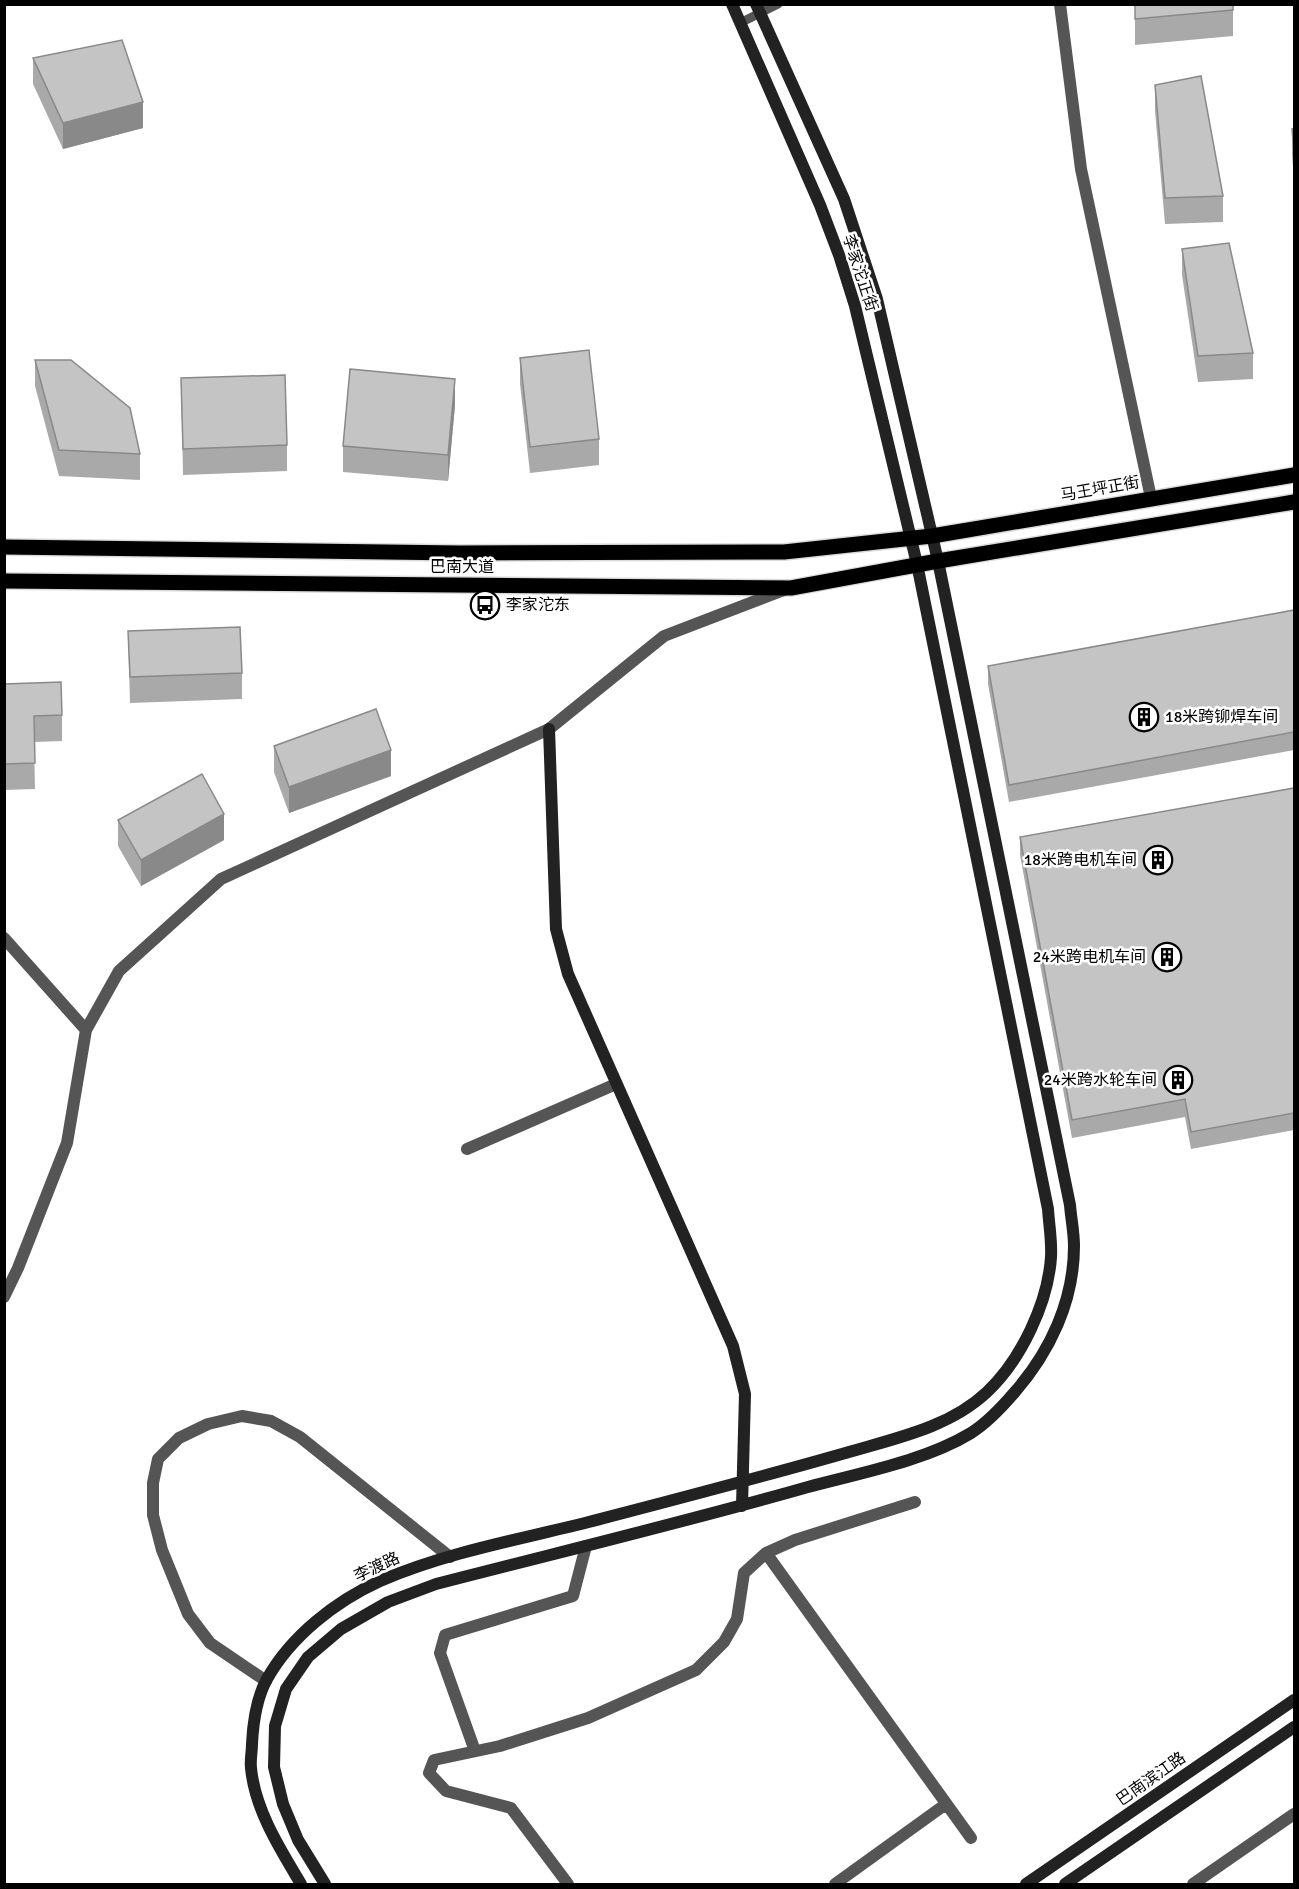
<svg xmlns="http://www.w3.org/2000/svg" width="1299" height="1889" viewBox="0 0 1299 1889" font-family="Signika,'Noto Sans SC',sans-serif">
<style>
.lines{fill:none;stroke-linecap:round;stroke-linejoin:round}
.primary-casing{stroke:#dbdbdb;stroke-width:18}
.lane{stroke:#555;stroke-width:9}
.street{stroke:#555;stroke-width:12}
.secondary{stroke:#222;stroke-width:12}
.primary{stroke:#000;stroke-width:15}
.wall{fill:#a9a9a9}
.shaded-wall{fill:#898989}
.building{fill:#c4c4c4;stroke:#898989;stroke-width:1.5}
.labels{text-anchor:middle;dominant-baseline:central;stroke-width:5;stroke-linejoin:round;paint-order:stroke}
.street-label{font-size:16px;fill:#000;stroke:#fff}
.poi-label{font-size:16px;fill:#000;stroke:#fff;text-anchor:end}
</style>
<rect width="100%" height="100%" fill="#fff"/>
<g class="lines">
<g class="primary-casing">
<path id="primary" d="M4,547L460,553L784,552L932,536L1294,475
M4,581L791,588L938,561L1294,502"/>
</g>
<path class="lane" d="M740,23L778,4"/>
<path class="street" d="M1060,4L1081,169L1151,498
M4,938L86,1030
M467,1149L616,1084
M4,1297L18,1268L67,1143L86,1030L119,971L221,879L549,729L664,636L784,590
M766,1553L971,1838
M266,1681L210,1643L188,1614L162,1550L153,1515V1483L158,1459L179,1438L208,1424L242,1416L271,1421L300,1437L450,1557
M475,1751L440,1653L445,1635L573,1596L586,1546
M568,1884L511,1808L446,1791L429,1773L434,1760L500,1746L588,1718L696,1670L724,1642L737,1619L744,1573L766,1553L795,1540L915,1502
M835,1884L946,1804
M1193,1884L1294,1814"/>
<path class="secondary" d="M549,729L556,929L568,974L733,1346L745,1394L742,1506
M301,1884C280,1849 255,1810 251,1768C250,1760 252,1752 252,1744C253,1723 257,1697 267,1679C291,1636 336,1601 380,1581C445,1553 516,1540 585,1523C673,1500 762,1477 849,1452C897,1438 950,1427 987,1392C1021,1360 1048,1303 1051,1257C1052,1241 1049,1225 1048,1209L917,564L855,306L839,255L820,205L732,4
M325,1884L298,1840L283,1804L274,1767L275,1726L286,1689L308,1657L341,1629L388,1602L436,1584C560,1552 685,1522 808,1487C860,1473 925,1461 971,1433C987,1423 1002,1407 1014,1393C1050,1352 1074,1301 1074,1246C1074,1232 1071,1218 1070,1205L938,561L877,299L844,199L756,4
M1026,1884L1294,1700
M1065,1884L1294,1727"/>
<use href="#primary" class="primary"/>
</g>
<path class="wall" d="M1135,4L1233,10V36L1135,45Z
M33,58L143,128L63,149L33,84Z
M1155,85L1223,196V222L1165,224L1155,111Z
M1294,128V179L1292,155V129Z
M1182,249L1253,353V379L1198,382L1182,275Z
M520,358L599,439V465L530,473L520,384Z
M35,360L140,454V480L59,476L35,386Z
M181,378L287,445V471L183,475Z
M455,405L448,481L343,472V446Z
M1294,610V750L1009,802L988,684V666Z
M128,631L242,673V699L130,703Z
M4,684L62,715V741L34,742L35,789L4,790Z
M274,746L391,776L289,813L274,772Z
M1294,788V1130L1191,1149L1185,1117L1072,1138L1020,855V837Z
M118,820L224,840L141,886L118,846Z"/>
<path class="shaded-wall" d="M143,102V128L63,149V123Z
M455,379V405L448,481V455Z
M391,750V776L289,813V787Z
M224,814V840L141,886V860Z"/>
<path class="building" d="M1135,4H1233V10L1135,19Z
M122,40L143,102L63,123L33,58Z
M1201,76L1223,196L1165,198L1155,85Z
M1294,128V153L1292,129Z
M1229,243L1253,353L1198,356L1182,249Z
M589,350L599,439L530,447L520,358Z
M35,360H71L130,408L140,454L59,450Z
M350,369L455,379L448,455L343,446Z
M285,375L287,445L183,449L181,378Z
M1294,610V732L1009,785L988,666Z
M240,627L242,673L130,677L128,631Z
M61,682L62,715L34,716L35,763L4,764V684Z
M376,709L391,750L289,787L274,746Z
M202,774L224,814L141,860L118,820Z
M1294,788V1113L1191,1132L1185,1099L1072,1120L1020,837Z"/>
<defs>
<g id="bus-ring" transform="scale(1.5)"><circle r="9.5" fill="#fff" stroke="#000" stroke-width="1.5"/><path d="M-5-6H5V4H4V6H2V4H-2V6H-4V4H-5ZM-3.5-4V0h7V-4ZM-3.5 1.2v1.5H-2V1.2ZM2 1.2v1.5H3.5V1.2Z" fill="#000"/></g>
<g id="building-ring" transform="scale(1.5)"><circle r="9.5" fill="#fff" stroke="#000" stroke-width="1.5"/><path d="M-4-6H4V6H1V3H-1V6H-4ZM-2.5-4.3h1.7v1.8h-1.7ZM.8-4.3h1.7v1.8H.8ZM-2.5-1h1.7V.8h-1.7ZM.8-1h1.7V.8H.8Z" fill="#000"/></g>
</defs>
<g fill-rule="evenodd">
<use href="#bus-ring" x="485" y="605"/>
<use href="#building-ring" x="1144" y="717"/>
<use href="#building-ring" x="1158" y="860"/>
<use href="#building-ring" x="1167" y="957"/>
<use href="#building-ring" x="1178" y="1080"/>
</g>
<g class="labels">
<g class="street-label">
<text transform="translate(860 273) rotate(72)">李家沱正街</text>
<text transform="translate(1100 489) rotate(-10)">马王坪正街</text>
<text x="462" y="567">巴南大道</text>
<text transform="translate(377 1567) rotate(-25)">李渡路</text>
<text transform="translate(1151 1779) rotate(-35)">巴南滨江路</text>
</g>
<g class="poi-label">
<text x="506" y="605" text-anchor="start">李家沱东</text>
<text x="1165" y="717" text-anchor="start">18米跨铆焊车间</text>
<text x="1137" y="860">18米跨电机车间</text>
<text x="1146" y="957">24米跨电机车间</text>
<text x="1157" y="1080">24米跨水轮车间</text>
</g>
</g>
<rect width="1299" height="1889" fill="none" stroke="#000000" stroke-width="12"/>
</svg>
